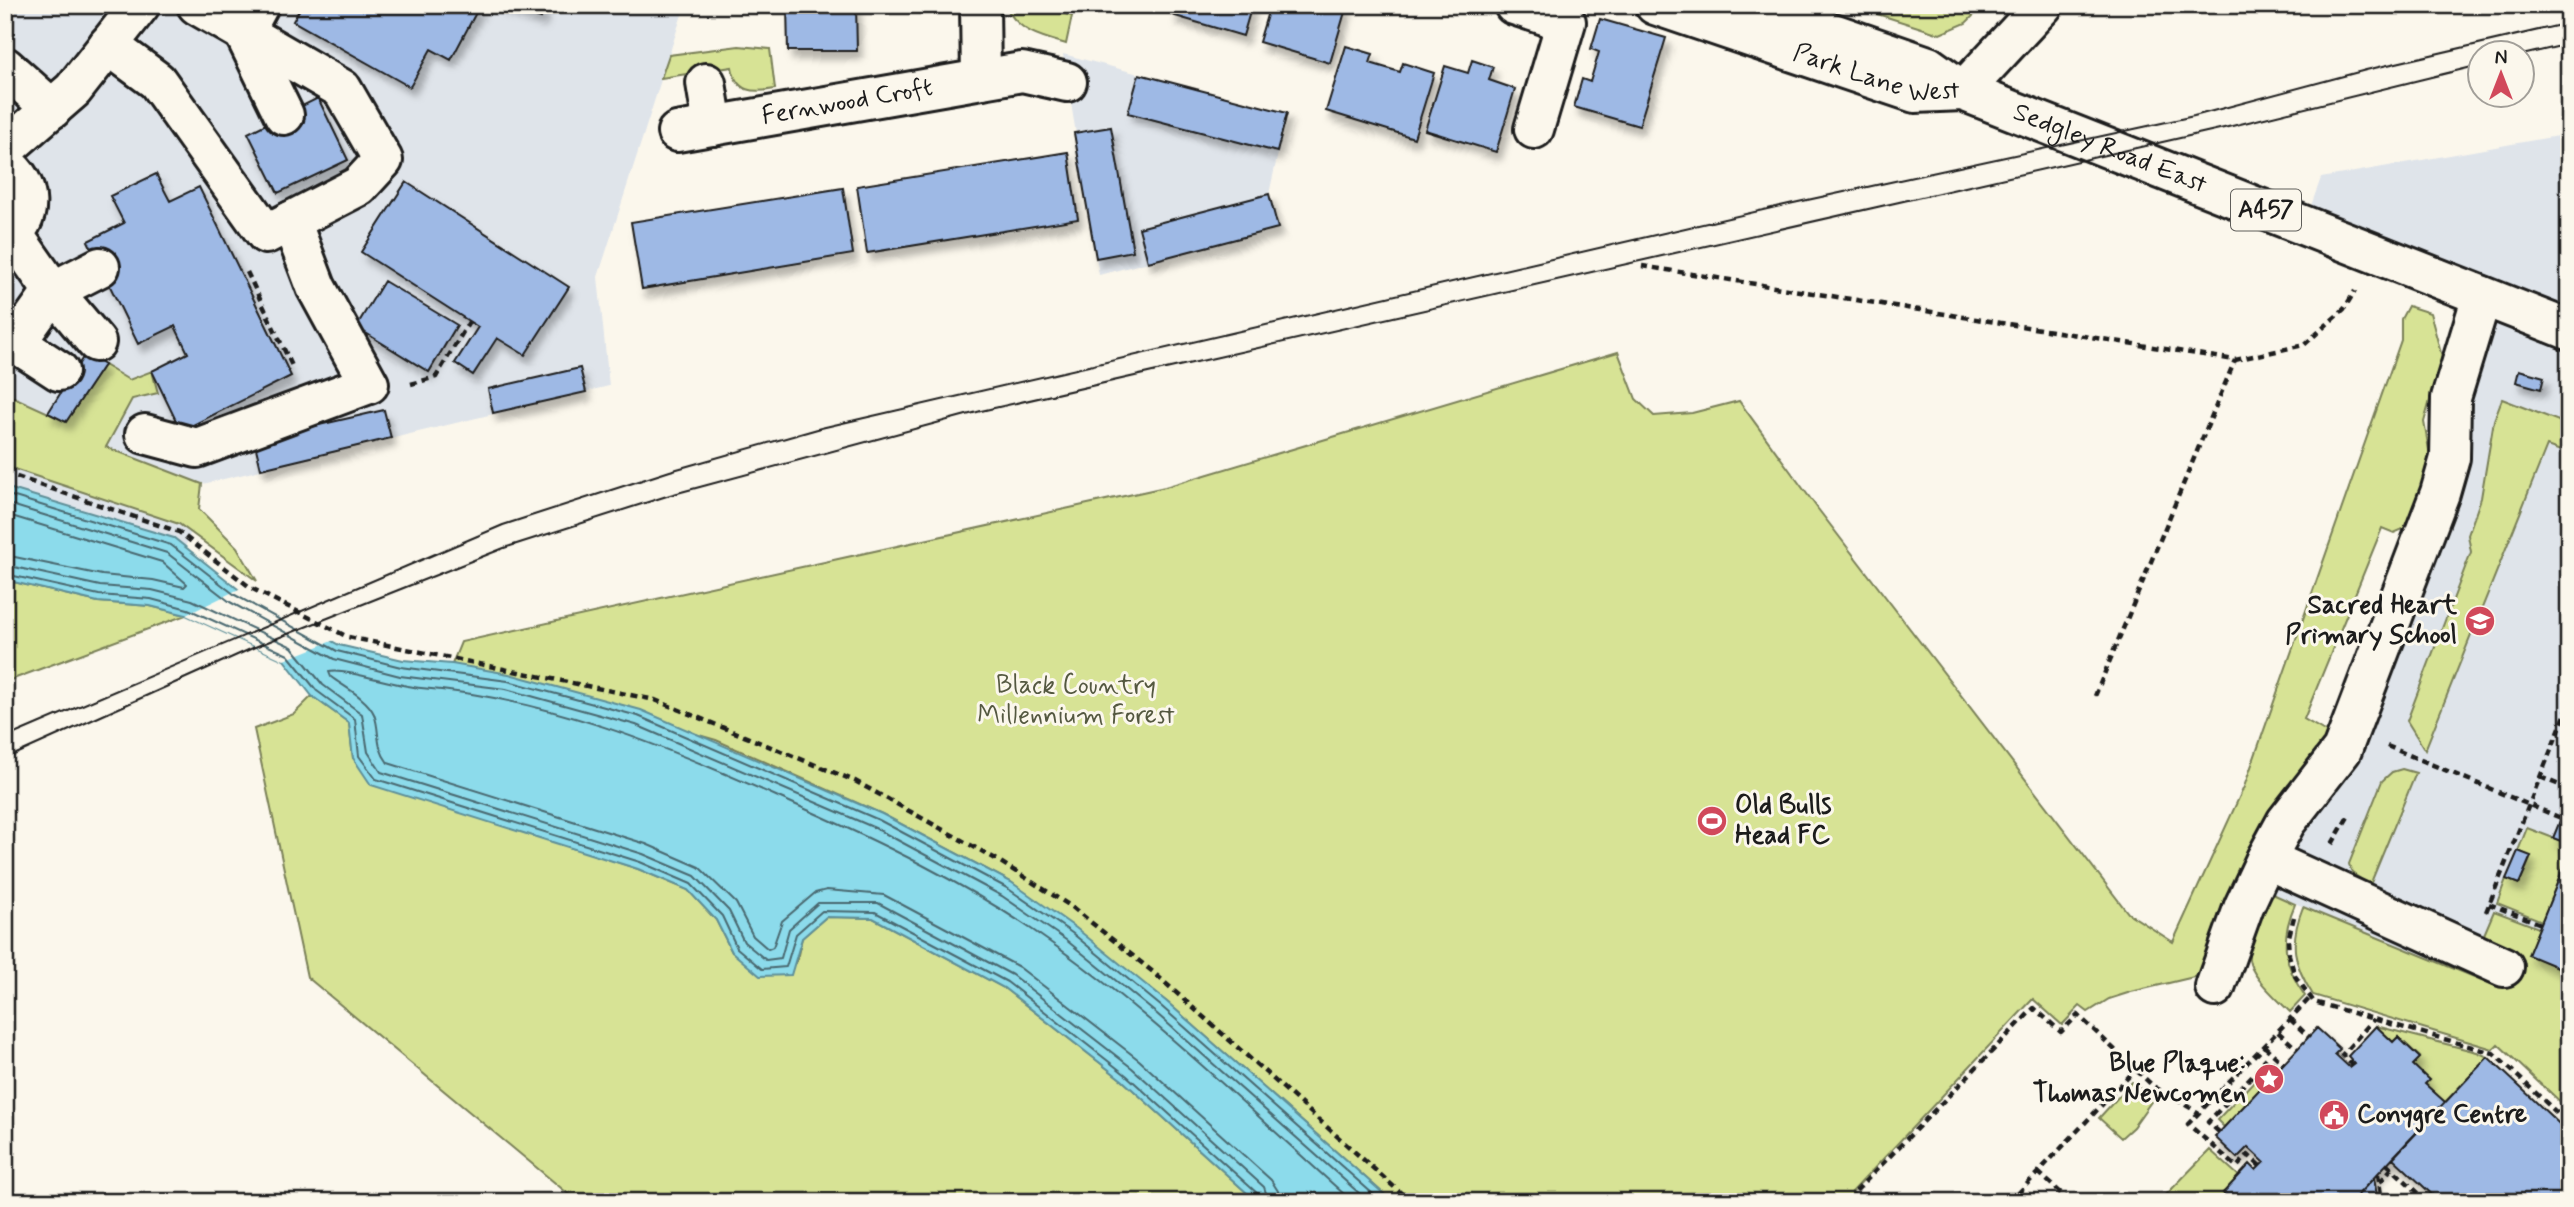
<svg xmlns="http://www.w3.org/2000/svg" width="2574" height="1207" viewBox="0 0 2574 1207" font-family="Mynerve,sans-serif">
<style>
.built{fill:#dfe4ea}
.green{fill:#d7e395;stroke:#7a8058;stroke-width:2}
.water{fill:#8cdbeb;stroke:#5f8f98;stroke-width:2}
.pier{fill:#fbf7ec}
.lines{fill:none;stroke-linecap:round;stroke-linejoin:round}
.shore{stroke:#49686f;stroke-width:2}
.building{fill:#9eb9e5;stroke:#1c1c1c;stroke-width:2;filter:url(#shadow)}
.minor-casing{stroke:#1c1c1c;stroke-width:44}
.major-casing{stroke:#1c1c1c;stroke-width:44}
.path{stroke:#1c1c1c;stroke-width:4.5;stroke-dasharray:7 5;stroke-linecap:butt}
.minor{stroke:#fbf7ec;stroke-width:38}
.major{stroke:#fbf7ec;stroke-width:38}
.tram{stroke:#1c1c1c;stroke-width:2}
.labels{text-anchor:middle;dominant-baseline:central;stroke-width:6;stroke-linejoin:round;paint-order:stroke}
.shield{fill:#fbf7ec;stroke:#5f5e5a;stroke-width:2}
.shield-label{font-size:24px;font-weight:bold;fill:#1c1c1c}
.street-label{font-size:26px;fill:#1c1c1c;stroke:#fbf7ec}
.poi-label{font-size:26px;font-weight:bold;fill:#1c1c1c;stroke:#fbf7ec;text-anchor:end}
.park-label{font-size:26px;fill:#545840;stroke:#fbf7ec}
</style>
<defs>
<filter id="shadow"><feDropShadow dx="4.5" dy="8" stdDeviation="3.5" flood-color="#0004"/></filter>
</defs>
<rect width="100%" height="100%" fill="#fbf7ec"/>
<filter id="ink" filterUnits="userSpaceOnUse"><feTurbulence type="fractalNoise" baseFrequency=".0143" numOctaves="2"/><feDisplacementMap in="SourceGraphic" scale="14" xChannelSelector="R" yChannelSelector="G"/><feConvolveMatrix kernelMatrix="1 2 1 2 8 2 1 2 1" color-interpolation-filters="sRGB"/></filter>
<g filter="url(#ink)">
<path class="built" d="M5,5H685L598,277L609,386L203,484L199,509L172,584L5,536Z
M1063,54L1287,113L1269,194L1278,228L1099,275Z
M2569,134V1030L2496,986L2253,886L2342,750L2482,297L2304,225L2321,178Z"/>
<path class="green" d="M1005,5H1032L1072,16L1066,44C1040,37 1017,31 1005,5Z
M1849,5H1984L1966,23L1940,34Z
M739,46L770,49L775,89C753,93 736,93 732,67L661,78L669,55Z
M2408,306L2430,313L2442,357L2424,422L2434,478L2417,523L2394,533L2382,528L2304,719L2333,736L2206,970L2198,976L2131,992L2109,999L2088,1012L2080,1006L2062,1025L2033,999L1852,1192L1861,1202H1393L1167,1002L1011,882L882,814L716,740L452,664L461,642L1165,487L1618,352L1636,399L1654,416L1692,413L1739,401L1818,509L2128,913L2173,942L2244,787L2401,340V319Z
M104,365L129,380L152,371L158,393L132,399L106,447L202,484L199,509L237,547L257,581L179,524L5,466V393L66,421Z
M2502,399L2564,423L2561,432L2569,435V454L2547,446L2425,750L2407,721L2471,552L2468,535L2481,498L2494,420Z
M5,580L98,602L150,606L186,615L5,682Z
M312,696L349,723L353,758L557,842L638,869L688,890L716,920L732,952L796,963L802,938L826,917L873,918L1004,988L1122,1080L1257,1202H578L307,977L254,729L294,714Z
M2402,769L2416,773L2370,885L2352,873L2349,864L2382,781L2392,772Z
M2527,828L2569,844V854L2542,921L2497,903L2506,879L2519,884L2531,857L2518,851Z
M2266,891L2295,904C2280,939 2283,965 2305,996L2290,1012C2234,958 2244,962 2266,891Z
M2303,907L2496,986L2504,967L2483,937L2494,911L2539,928L2529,955L2569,972V1111L2498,1044L2493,1049L2313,995C2293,964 2289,942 2303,907Z
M2376,1026L2477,1052L2488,1057L2445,1102L2425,1084L2428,1080L2413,1065L2420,1057L2398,1037L2393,1042Z
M2273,1061L2281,1067L2224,1127L2217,1120Z
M2132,1082L2153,1099L2133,1127L2121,1138L2099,1118Z
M2210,1150L2239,1176L2223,1193L2232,1202H2159Z"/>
<path class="water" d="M5,487L174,538L238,589L339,645L403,660L452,664L509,674L641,710L882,814L1011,882L1076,928L1167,1002L1393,1202H1257L1122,1080L1004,988L873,918L826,917L802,938L791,975L760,976L732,952L716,920L688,890L638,869L371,785L353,758L349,723L312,696L284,660L186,615L150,606L98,602L5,580Z"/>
<path class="pier" d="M243,587L337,639L284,660L186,615Z"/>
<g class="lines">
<path class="shore" d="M5,494L171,545L235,595L337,651L401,667L508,681L638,716L879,820L1007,888L1072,933L1162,1007L1382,1202
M5,503L167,553L230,602L334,659L400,676L506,689L636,725L875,828L1002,896L1066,940L1157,1014L1369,1202
M5,514L162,562L187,584L184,587L153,580L102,575L5,555
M5,565L100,586L152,590L192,600L292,647L323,685L362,714L368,752L381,772L643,854L695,876L729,911L744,942L766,960L781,958L789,929L818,903H878L1012,975L1132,1068L1264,1187L1269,1202
M5,574L99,595L151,599L188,609L288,655L317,691L355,719L359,756L376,779L640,862L691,884L722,916L737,948L762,969L786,967L796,934L822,911L875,912L1007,982L1126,1075L1258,1194L1260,1202
M1280,1202L1278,1191L1271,1180L1139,1060L1019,967L884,895L827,890L815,893L782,921L773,947L768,949L753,936L736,903L699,867L646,844L388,763C374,744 381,733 374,714C367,698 344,687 331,677L329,672C345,668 399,687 421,688C547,698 662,745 776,796C874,839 970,884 1057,947C1162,1023 1256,1116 1353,1202"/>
</g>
<path class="building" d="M302,5H480L451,60L431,49L410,87L293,21Z
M499,5H545L541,18Z
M787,5H856L857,51H788Z
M1175,5H1252L1243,36L1172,15Z
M1270,5H1347L1330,63L1259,42Z
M1600,19L1666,38L1639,126L1574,107L1582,79L1590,82L1599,52L1591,49Z
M1346,46L1373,54L1370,63L1400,72L1403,63L1434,73L1414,138L1326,111Z
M1472,60L1493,67L1489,80L1515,89L1496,152L1425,130L1445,66L1468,73Z
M1139,74L1287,113L1277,152L1128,113Z
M318,98L348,160L278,193L248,133Z
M1111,127L1133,251L1096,258L1074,133Z
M1068,152L1078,219L867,253L857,186Z
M156,174L170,201L199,187L291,376L181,431L152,371L188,353L175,326L138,344L88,241L124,223L110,196Z
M406,182L569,287L525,355L497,338L473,375L455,363L478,327L361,252Z
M843,188L853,254L642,289L631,222Z
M1269,194L1278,228L1148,262L1139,228Z
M384,281L457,325L429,372L356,327Z
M85,354L104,365L66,422L48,413Z
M580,368L586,392L493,413L488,389Z
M2519,370L2544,377L2541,389L2516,382Z
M384,410L391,438L261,469L254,440Z
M2569,799V844L2553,838Z
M2518,851L2531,856L2519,884L2506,879Z
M2569,854V972L2528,955Z
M2376,1026L2393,1042L2398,1037L2420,1058L2413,1065L2429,1080L2425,1084L2445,1102L2351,1202H2232L2223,1193L2250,1164L2256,1170L2264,1162L2248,1147L2237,1158L2215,1137L2317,1028L2340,1049L2335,1054L2350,1068L2355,1064L2348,1056Z
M2488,1057L2569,1133V1202H2440L2393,1158Z
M2374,1178L2378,1202H2351Z"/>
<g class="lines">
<g class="minor-casing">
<g id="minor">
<path d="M259,5L244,33L284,115"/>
<path d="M980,5L981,79"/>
<path d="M1514,5L1566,22L1534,129"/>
<path d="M108,45L157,81L266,234L359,186L383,160L342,89L197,5"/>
<path d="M5,67L52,109"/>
<path d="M706,83L713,126"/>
<path d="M1963,91L2043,5"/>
<path id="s1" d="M677,132L1022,72L1067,82"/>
<path d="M5,149L73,90L140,5"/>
<path d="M5,164C32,183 35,221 5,239"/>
<path d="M13,234L53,291L100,267"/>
<path d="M59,371L16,343L53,291L96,342"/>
<path d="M145,434L197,448L369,384L316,287L291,221"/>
<path d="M2266,859L2504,967"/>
<path d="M2215,987L2244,906L2266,859L2286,822L2342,750L2440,493L2450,458L2451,398L2482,296"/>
</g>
</g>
<g class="major-casing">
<g id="major">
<path id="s2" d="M1655,5L1915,93L1963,91"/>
<path id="s3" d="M1752,5L1928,66L1963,91L2569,330"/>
</g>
</g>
<path class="path" d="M1642,266L2235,360L2304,345L2344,309L2355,291
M247,272L293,368
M411,384L436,377L469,322
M5,473L179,532L251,588L348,637L655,700L855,781L994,858L1072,907L1153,972L1411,1202
M2095,696L2235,360
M2387,746L2561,818
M2540,777L2569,789
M2332,844L2349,815
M2489,904L2541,924
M2486,912L2569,705
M2294,917L2288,940L2289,955L2295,976L2314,1002L2493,1053L2569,1124
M2290,1019L2309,1037
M2278,1032L2297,1049
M2264,1046L2284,1064
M2353,1066L2342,1055L2374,1019
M2219,1132L2208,1122L2266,1061L2257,1052
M2387,1164L2428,1202
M2260,1166L2248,1155L2237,1167L2188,1124L2311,997
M2038,1172L2071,1202
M2378,1174L2382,1202
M2380,1182L2392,1168
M1856,1191L2034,1008L2061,1032L2078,1015L2153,1086L2199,1113
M2010,1202L2135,1070"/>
<use href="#minor" class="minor"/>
<use href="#major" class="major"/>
<path class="tram" d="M2522,55L2569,44
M5,738L503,525L670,471L821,428L1789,204L2194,116L2366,70L2569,23
M5,759L255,647L504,548L670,495L981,411L2224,128L2480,65"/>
</g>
</g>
<defs>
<g id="school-disc" transform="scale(1.575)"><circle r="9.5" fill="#d1495b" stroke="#fbf7ec"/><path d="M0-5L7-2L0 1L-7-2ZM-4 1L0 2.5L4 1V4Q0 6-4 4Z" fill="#fff"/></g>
<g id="stadium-disc" transform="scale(1.575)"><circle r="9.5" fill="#d1495b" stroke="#fbf7ec"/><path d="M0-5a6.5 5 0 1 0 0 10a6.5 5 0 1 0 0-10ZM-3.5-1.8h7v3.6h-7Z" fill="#fff"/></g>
<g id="sight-disc" transform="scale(1.575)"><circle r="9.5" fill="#d1495b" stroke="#fbf7ec"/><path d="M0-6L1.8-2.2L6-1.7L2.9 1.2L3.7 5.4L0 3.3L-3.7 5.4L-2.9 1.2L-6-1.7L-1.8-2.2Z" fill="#fff"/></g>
<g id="civic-disc" transform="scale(1.575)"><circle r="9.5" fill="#d1495b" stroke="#fbf7ec"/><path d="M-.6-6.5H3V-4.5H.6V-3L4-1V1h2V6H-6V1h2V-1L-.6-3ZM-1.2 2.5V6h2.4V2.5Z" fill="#fff"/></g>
</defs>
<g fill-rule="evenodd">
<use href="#school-disc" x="2480" y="621"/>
<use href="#stadium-disc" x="1712" y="821"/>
<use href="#sight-disc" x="2269" y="1079"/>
<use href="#civic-disc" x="2334" y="1115"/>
</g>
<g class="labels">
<rect class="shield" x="2231" y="189.5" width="70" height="41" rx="5"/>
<g class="shield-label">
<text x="2266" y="210">A457</text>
</g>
<g class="street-label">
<text stroke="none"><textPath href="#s2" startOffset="233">Park Lane West</textPath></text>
<text stroke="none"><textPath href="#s1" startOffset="173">Fernwood Croft</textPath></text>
<text stroke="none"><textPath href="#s3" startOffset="387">Sedgley Road East</textPath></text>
</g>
<g class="poi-label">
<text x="2457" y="606">Sacred Heart<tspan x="2457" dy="30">Primary School</tspan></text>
<text x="1735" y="806" text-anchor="start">Old Bulls<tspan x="1735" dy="30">Head FC</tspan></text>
<text x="2246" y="1064">Blue Plaque:<tspan x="2246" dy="30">Thomas Newcomen</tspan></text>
<text x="2357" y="1115" text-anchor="start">Conygre Centre</text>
</g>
<g class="park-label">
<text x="1076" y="686">Black Country<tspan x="1076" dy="30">Millennium Forest</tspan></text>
</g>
</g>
<rect width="2574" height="1207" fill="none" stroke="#fbf7ec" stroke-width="28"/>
<rect x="14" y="14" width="2546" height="1179" fill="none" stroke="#1c1c1c" stroke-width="2.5" filter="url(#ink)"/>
<g transform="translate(2501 74)"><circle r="33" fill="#fbf7ec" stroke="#a29f99" stroke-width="2"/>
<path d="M0-5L12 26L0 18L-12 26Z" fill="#d1495b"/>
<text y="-10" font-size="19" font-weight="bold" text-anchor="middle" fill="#1c1c1c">N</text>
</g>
</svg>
